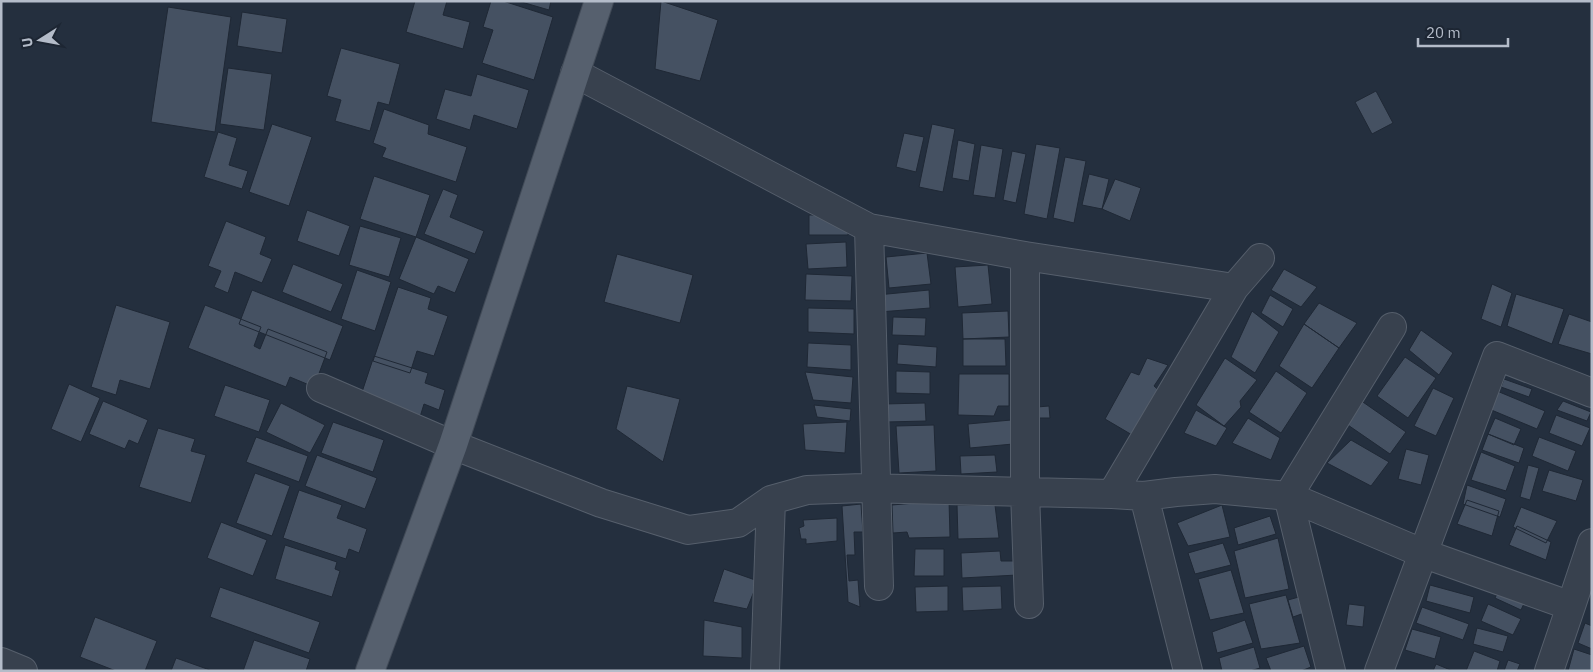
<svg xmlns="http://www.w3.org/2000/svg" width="1593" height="672" viewBox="0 0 1593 672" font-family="'IBM Plex Sans',sans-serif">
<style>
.building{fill:#455162;stroke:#1f2835}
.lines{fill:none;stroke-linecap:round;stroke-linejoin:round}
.minor-casing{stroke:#565f6c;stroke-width:30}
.primary-casing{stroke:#414a57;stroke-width:30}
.minor{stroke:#38414e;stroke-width:28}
.primary{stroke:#56606e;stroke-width:28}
</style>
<rect width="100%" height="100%" fill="#242f3e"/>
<path class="building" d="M415,1H447L443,15L470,22L463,49L406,32Z
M491,1H503L553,17L534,80L482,63L493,30L483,27Z
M518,1H551L549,10Z
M661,1L718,20L700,81L655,69Z
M168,7L231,17L215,132L151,122Z
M242,12L287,19L282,53L237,46Z
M341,48L400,64L389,105L378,102L370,131L335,121L341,100L327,96Z
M228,68L272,74L264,130L220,124Z
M477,74L529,90L517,129L474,115L470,130L436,119L445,89L471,96Z
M1376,91L1393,123L1372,134L1355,102Z
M384,109L429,125L428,134L467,147L456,182L382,157L386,148L373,143Z
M272,124L312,137L289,206L249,192Z
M932,124L955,129L943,192L919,187Z
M218,132L237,138L229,165L248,171L242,189L204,177Z
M904,133L924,137L916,172L896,167Z
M958,140L975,144L969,181L952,178Z
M1036,144L1060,148L1047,219L1024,214Z
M981,145L1003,149L995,198L973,195Z
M1012,151L1026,154L1016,203L1003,200Z
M1065,157L1086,161L1074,223L1053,218Z
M1089,174L1109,179L1102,209L1082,205Z
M374,176L430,195L416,237L360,219Z
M1115,179L1141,188L1130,221L1102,209Z
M443,189L458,195L450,217L484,231L475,254L424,234Z
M307,210L350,226L339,256L297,241Z
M809,215H848V235H809Z
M226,221L266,237L260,254L272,259L262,283L235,272L228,293L214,287L221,271L208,266Z
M360,226L401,238L389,277L349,265Z
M416,237L469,259L455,293L438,286L434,294L399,279Z
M846,242L847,267L808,269L806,244Z
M927,253L931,284L889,288L886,257Z
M617,254L693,275L680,323L604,302Z
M293,264L343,284L331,312L282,292Z
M988,265L992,304L958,307L955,267Z
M1284,269L1317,287L1301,307L1271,290Z
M357,270L391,282L375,331L341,319Z
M806,274L852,276L851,301L805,300Z
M1492,284L1512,293L1501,327L1481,319Z
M398,287L431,298L428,309L448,316L434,356L417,351L410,373L373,361Z
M252,290L343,326L330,360L239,324Z
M929,290L930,308L879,312L877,295Z
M1516,294L1564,309L1552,344L1507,326Z
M1270,295L1293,309L1283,327L1261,313Z
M1319,303L1357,323L1339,348L1304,324Z
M116,305L170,322L150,389L120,380L116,395L91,387Z
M205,305L261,327L254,346L260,349L268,329L327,352L314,387L290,377L286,387L188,348Z
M808,308L854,309V334L808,332Z
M1008,311L1009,337L963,339L962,313Z
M1252,311L1279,332L1255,373L1231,357Z
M1569,314L1592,322V354L1558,344Z
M893,317L926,318L925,336L892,335Z
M1304,324L1339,348L1312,388L1279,366Z
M1421,330L1453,353L1439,375L1409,350Z
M963,339H1005L1006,366H963Z
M808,343L851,345V370L807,367Z
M898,344L937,347L936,367L897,364Z
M374,356L428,373L425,383L445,390L439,410L424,404L420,417L360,398Z
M1405,357L1436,378L1408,418L1377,396Z
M1147,358L1168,365L1154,386L1163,394L1139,439L1105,419L1131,372L1139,375Z
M1225,358L1257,380L1240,401L1241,407L1224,426L1196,405Z
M896,371L930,372V394L896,393Z
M1276,371L1307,393L1281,433L1249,412Z
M805,372L853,377L851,403L813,400Z
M959,374H1009V406H998L994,416L958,415Z
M1504,379L1532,389L1529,397L1501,387Z
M69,384L100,398L81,442L51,429Z
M225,385L270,400L259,432L214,416Z
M627,386L680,399L663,462L616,429Z
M1433,388L1454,398L1436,436L1414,426Z
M1497,391L1545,411L1537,429L1489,409Z
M1360,400L1406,432L1390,454L1345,423Z
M103,401L148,420L138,444L129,440L125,449L89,434Z
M1563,401L1591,412L1587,421L1557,410Z
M281,403L325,425L310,453L266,432Z
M925,403L926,421L886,422L884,404Z
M814,405L851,409L850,421L817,417Z
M1049,406L1050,418H1038L1037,407Z
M1196,410L1227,428L1216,446L1184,433Z
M1556,415L1590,428L1582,446L1549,433Z
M1248,418L1280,438L1271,460L1232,443Z
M1495,418L1521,429L1514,445L1488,434Z
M1011,420L1013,444L970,448L968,424Z
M333,422L384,440L373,472L321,453Z
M847,422L845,453L805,450L803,424Z
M934,425L936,471L899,473L896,426Z
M158,428L195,439L191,451L206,455L191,503L139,487Z
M1488,434L1524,448L1519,463L1482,450Z
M256,437L308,456L299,482L246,462Z
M1539,437L1576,451L1568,471L1532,456Z
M1351,440L1389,462L1371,486L1327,463Z
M1406,449L1429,455L1421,485L1398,479Z
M1481,452L1515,466L1506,491L1471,480Z
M317,455L377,478L365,509L305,486Z
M995,455L997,472L961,474L960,456Z
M1528,465L1539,468L1530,500L1520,497Z
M1549,470L1583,480L1576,501L1542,491Z
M255,473L290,486L272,536L236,523Z
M1467,485L1506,499L1500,517L1463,504Z
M299,490L342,505L337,518L367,529L359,553L349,549L346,559L283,538Z
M949,500L950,537L909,538L907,532L893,533L892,505Z
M1467,500L1499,511L1492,536L1457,524Z
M861,504L863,532H854L855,555H847L849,581L858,580L860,607L848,602L842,506Z
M957,505H995L999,538L958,539Z
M1222,505L1230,537L1188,546L1177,523Z
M1521,507L1557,521L1546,543L1513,527Z
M1270,516L1276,534L1238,545L1234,528Z
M837,518V541L806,544V539H801L799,528L804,526L803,520Z
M221,522L267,540L253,576L207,558Z
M1517,526L1551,542L1546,560L1509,545Z
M1278,538L1289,589L1245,598L1234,551Z
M1223,543L1231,565L1195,574L1188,553Z
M285,545L337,562L335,569L340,571L332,597L275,579Z
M915,549H944V576H914Z
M1000,551L1001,561H1016L1017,575L962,578L961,553Z
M724,569L758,581L747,609L713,602Z
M1231,570L1244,613L1210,620L1198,579Z
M1502,583L1528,595L1521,610L1495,598Z
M1430,585L1474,597L1470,613L1426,601Z
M948,586V611L916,612L915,587Z
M1001,586L1002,609L963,611L962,587Z
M220,587L320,622L309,653L210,617Z
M1286,595L1300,643L1261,649L1249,604Z
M1306,595L1310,611L1293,617L1288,600Z
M1349,604L1365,606L1363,627L1346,625Z
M1488,604L1521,619L1513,635L1481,621Z
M1422,607L1469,624L1463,640L1416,623Z
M95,617L157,641L145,671H116L80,657Z
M704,620L742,627V658L703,656Z
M1245,620L1253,643L1217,653L1212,632Z
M1585,623L1592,626V649L1578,643Z
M1477,628L1508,636L1503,652L1473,644Z
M1412,629L1441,637L1435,659L1405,650Z
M254,640L310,659L306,671H243Z
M1304,646L1311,667L1301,671H1271L1266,658Z
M1254,647L1260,668L1250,671H1222L1219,658Z
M1574,649L1592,655V671H1568Z
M1474,651L1500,661L1497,671H1466Z
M176,658L210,670V671H171Z
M1508,660L1520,664L1517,671H1504Z
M1436,664L1453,671H1433Z"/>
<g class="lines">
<g class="minor-casing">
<path id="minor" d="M575,73L869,228
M1025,256V492L1029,604
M321,388L453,445L601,503L688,530L738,523L771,500L807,490L863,488L1112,494L1144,496L1176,492L1215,489L1288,496L1422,553L1571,606L1549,671
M1112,494L1234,288L1260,258
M1144,496L1188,671
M879,586L869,228L1025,256L1234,288
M1571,606L1592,543
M1,662L23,671
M765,671L771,500
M1331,671L1288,496L1392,327
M1379,671L1497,356L1592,393"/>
</g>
<g class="primary-casing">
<path id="primary" d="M370,671L453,445L599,1"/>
</g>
<use href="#minor" class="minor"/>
<use href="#primary" class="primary"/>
</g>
<rect width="1593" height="672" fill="none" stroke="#b4bcc9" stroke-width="5"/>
<g transform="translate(40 40) rotate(259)" stroke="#1d2633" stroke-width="4" paint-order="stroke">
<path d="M0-4L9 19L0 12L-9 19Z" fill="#b4bcc9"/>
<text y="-8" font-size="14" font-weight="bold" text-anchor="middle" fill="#b4bcc9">U</text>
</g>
<path d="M1418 38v8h90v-8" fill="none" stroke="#b4bcc9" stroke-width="2.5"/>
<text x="1426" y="38" font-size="15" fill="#b4bcc9" stroke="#1d2633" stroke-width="4" paint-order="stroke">20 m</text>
</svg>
